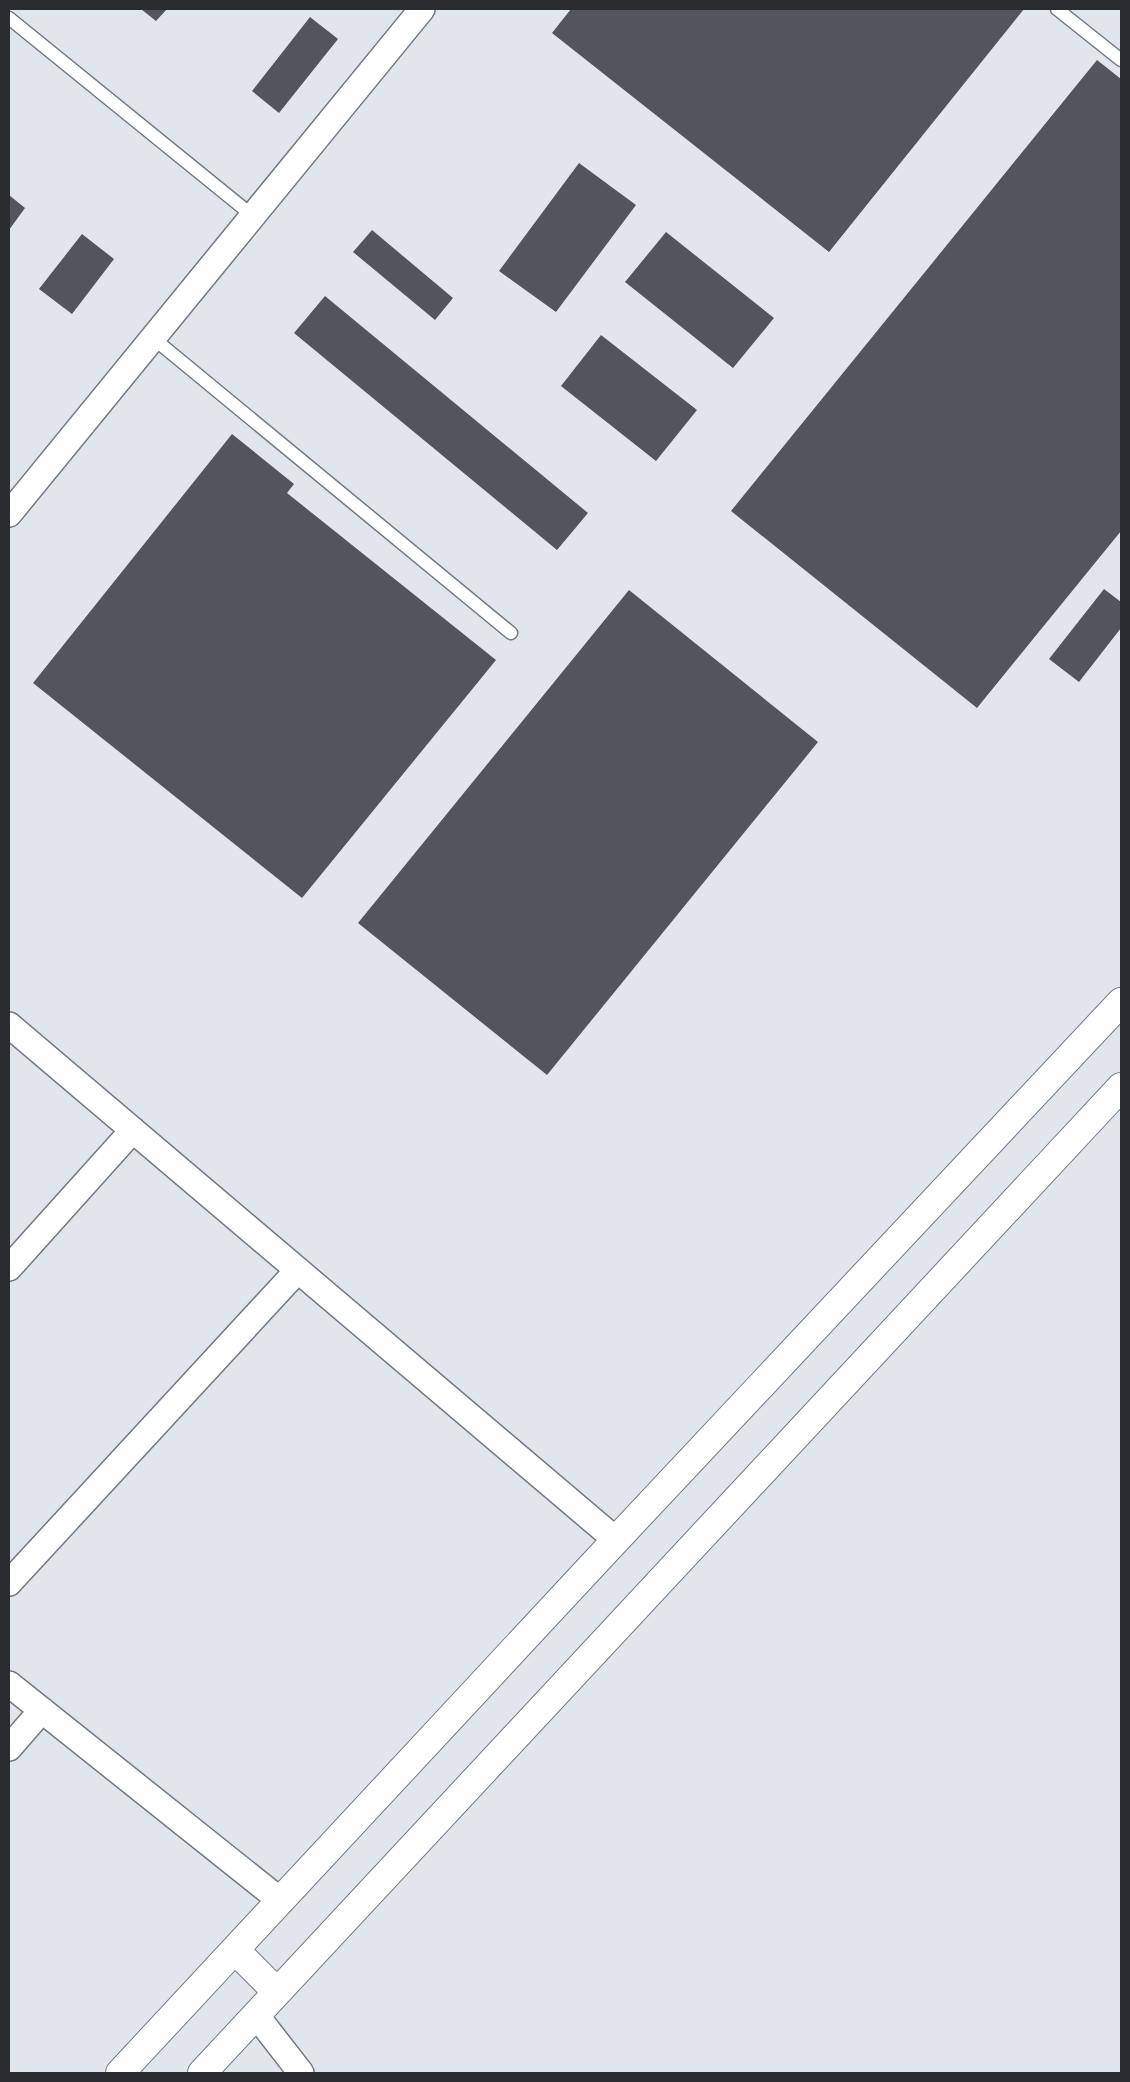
<svg xmlns="http://www.w3.org/2000/svg" width="1130" height="2082" viewBox="0 0 1130 2082" font-family="Mulish,sans-serif">
<style>
.building{fill:#52565c}
.lines{fill:none;stroke-linecap:round;stroke-linejoin:round}
.lane-casing{stroke:#74787f;stroke-width:15}
.street-casing{stroke:#74787f;stroke-width:28}
.secondary-casing{stroke:#74787f;stroke-width:30}
.lane{stroke:#fff;stroke-width:12}
.street{stroke:#fff;stroke-width:25}
.secondary{stroke:#fff;stroke-width:28}
</style>
<rect width="100%" height="100%" fill="#e1e6ed"/>
<path class="building" d="M141,9H167L156,21Z
M571,9H1024L829,252L552,33Z
M310,17L338,39L279,113L252,91Z
M1097,60L1121,79V531L977,708L731,511Z
M579,163L636,205L556,312L499,271Z
M9,195L25,208L9,230Z
M372,230L453,298L435,320L353,252Z
M666,232L774,318L733,368L625,282Z
M82,234L114,259L72,314L39,289Z
M325,296L588,513L557,550L294,333Z
M601,335L697,410L656,461L561,386Z
M232,434L294,484L287,493L496,660L302,898L33,683Z
M1104,589L1121,602V628L1079,682L1049,659Z
M629,590L818,742L547,1075L358,923Z"/>
<g class="lines">
<g class="lane-casing">
<path id="lane" d="M1057,9L1121,60
M9,18L253,216
M153,338L511,633"/>
</g>
<g class="street-casing">
<path id="street" d="M9,514L422,9
M9,1025L616,1540
M9,1268L133,1130
M9,1583L298,1270
M9,1684L281,1901
M9,1748L42,1710
M256,2015L301,2073"/>
</g>
<g class="secondary-casing">
<path id="secondary" d="M235,1950L277,1992
M120,2073L616,1540L1121,1002
M202,2073L1121,1087"/>
</g>
<use href="#lane" class="lane"/>
<use href="#street" class="street"/>
<use href="#secondary" class="secondary"/>
</g>
<rect width="1130" height="2082" fill="none" stroke="#2a2c2f" stroke-width="20"/>
</svg>
